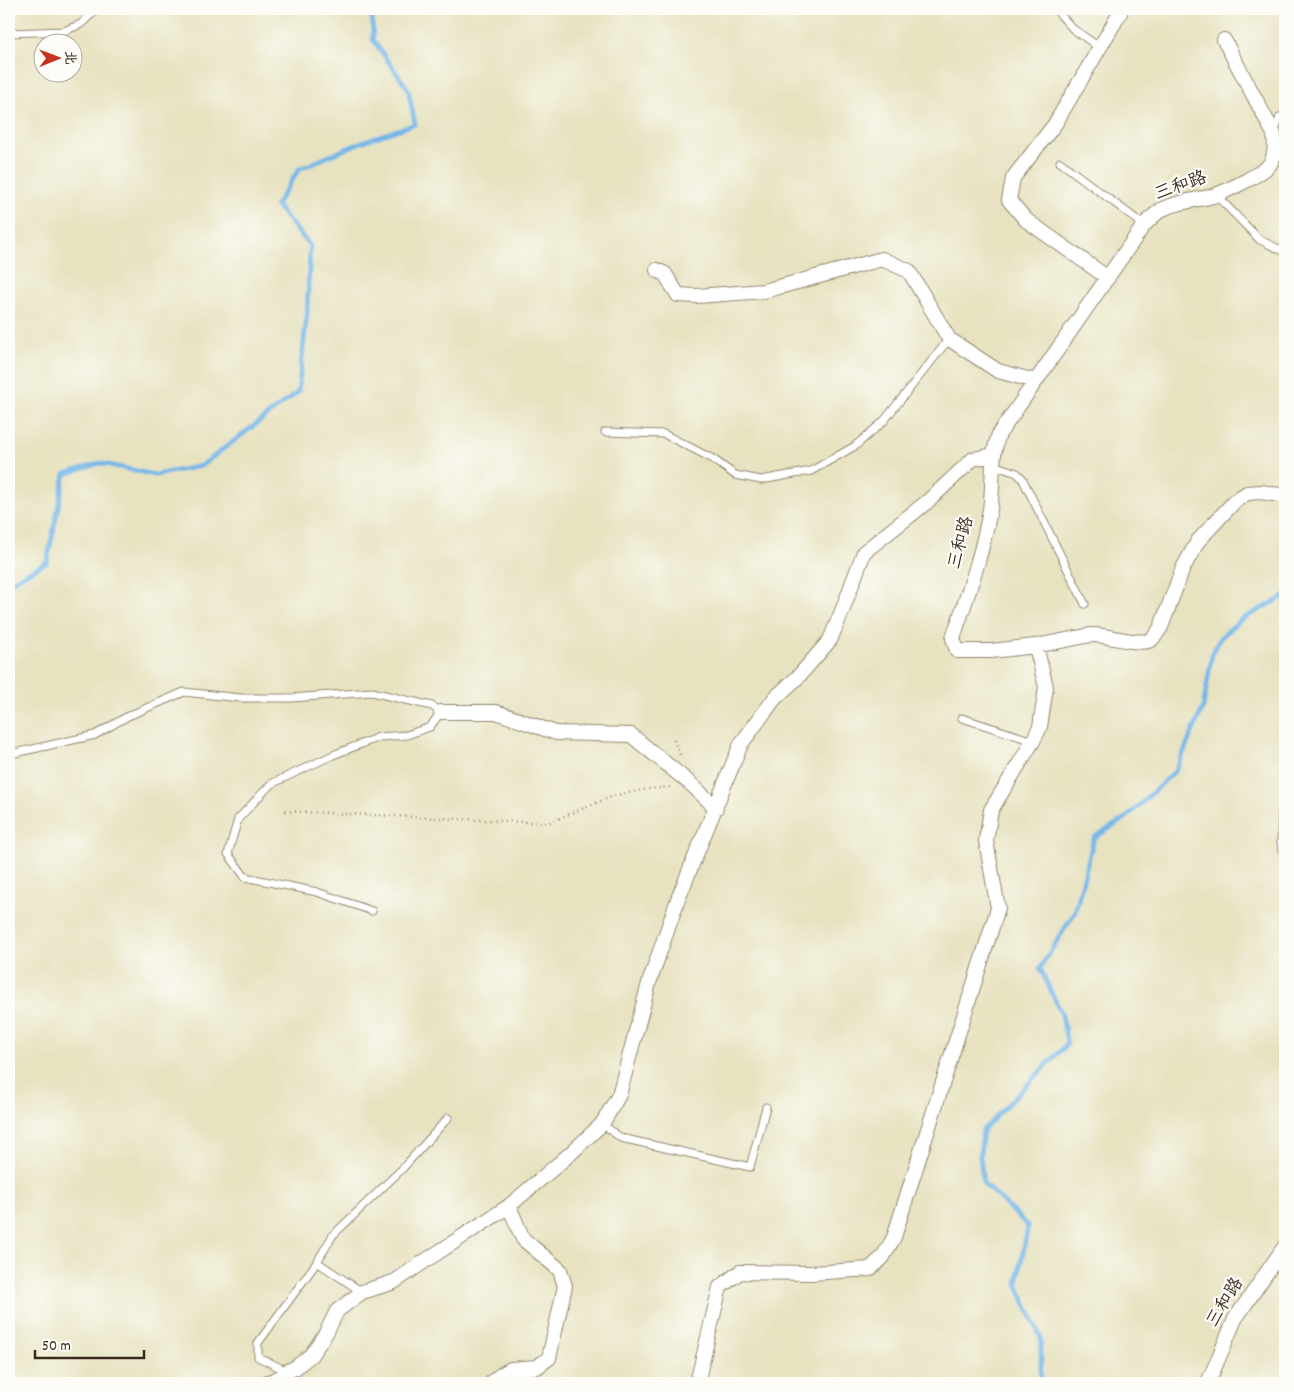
<svg xmlns="http://www.w3.org/2000/svg" width="1294" height="1392" viewBox="0 0 1294 1392" font-family="Dekko,'LXGW WenKai TC',sans-serif">
<style>
.lines{fill:none;stroke-linecap:round;stroke-linejoin:round}
.stream{stroke:#74b7ea;stroke-width:4.5}
.service-casing{stroke:#91866f;stroke-width:9}
.minor-casing{stroke:#91866f;stroke-width:16}
.path{stroke:#91866f;stroke-width:2.5;stroke-dasharray:1 4;stroke-linecap:butt}
.service{stroke:#fff;stroke-width:7}
.minor{stroke:#fff;stroke-width:14}
.labels{text-anchor:middle;dominant-baseline:central;stroke-width:4.5;stroke-linejoin:round;paint-order:stroke}
.street-label{font-size:18px;fill:#3b2a1e;stroke:#fdfcf7}
</style>
<rect width="100%" height="100%" fill="#fdfcf7"/>
<filter id="ink" filterUnits="userSpaceOnUse"><feTurbulence type="fractalNoise" baseFrequency=".02" numOctaves="2"/><feDisplacementMap in="SourceGraphic" scale="10" xChannelSelector="R" yChannelSelector="G"/><feConvolveMatrix kernelMatrix="1 2 1 2 8 2 1 2 1" color-interpolation-filters="sRGB"/></filter>
<filter id="wash" filterUnits="userSpaceOnUse"><feTurbulence type="fractalNoise" baseFrequency=".0096" numOctaves="4" result="noise"/><feDisplacementMap in="SourceGraphic" scale="20" xChannelSelector="R" yChannelSelector="G"/><feGaussianBlur stdDeviation="1.12" result="paint"/><feColorMatrix in="noise" values="0 0 0 0 0 0 0 0 0 0 0 0 0 0 0 0 0 1.4 0 .05"/><feComposite in="paint" operator="in"/></filter>
<g filter="url(#wash)">
<rect width="100%" height="100%" fill="#e7e2c0"/>
<g class="lines">
<path class="stream" d="M9,583L47,562L65,474L100,463L155,475L201,466L298,392L307,315L310,246L276,205L299,169L364,141L415,124L408,89L373,40L372,9
M1041,1383V1338L1017,1284L1028,1226L983,1183L980,1156L983,1130L1067,1044L1062,1015L1040,968L1075,912L1094,838L1127,817L1176,770L1203,708L1212,654L1220,638L1239,621L1285,596"/>
</g>
</g>
<g filter="url(#ink)">
<g class="lines">
<g class="service-casing">
<path id="service" d="M1053,9L1056,10L1073,29L1099,47
M9,33L64,31L81,24L97,9
M1274,133L1280,117L1285,115
M1274,156L1285,157
M1060,162L1144,225
M1216,195L1260,240L1285,252
M605,432L664,434L713,459L735,475L761,480L811,471L855,446L883,422L949,339
M993,465L1017,473L1022,478L1085,604
M962,718L1033,741
M9,757L15,753L95,735L128,716L184,692L240,698H291L372,692L432,706L441,712L430,727L407,735L379,737L333,755L271,784L238,819L228,854L245,877L317,892L372,911
M1282,813L1281,843L1285,859
M602,1124L621,1138L750,1167L766,1107
M317,1262L362,1292
M1274,1263L1285,1267
M243,1383L264,1380L287,1371L258,1357V1343L317,1262L333,1235L402,1169L448,1118"/>
</g>
<g class="minor-casing">
<path id="minor" d="M1224,40L1274,134C1275,144 1276,154 1270,164C1264,173 1225,192 1213,196C1198,200 1175,202 1161,210C1155,214 1149,220 1144,225L999,434C990,458 994,484 990,509C983,553 967,596 953,638L957,651H991L1036,646L1091,635C1105,634 1139,646 1151,640C1155,637 1158,632 1161,627L1183,568L1198,541L1235,501L1247,493L1261,492L1285,496
M657,270L665,274L678,295L697,296L764,291L882,259L909,271L949,339L998,371L1035,381
M1108,278L1026,220L1009,200L1013,178L1055,124L1120,13L1121,9
M441,712H496L556,733L631,735L692,785L716,808
M287,1371L295,1368L311,1355L326,1333L337,1311L362,1292L394,1282L425,1261L509,1206L570,1154L602,1124L619,1095L649,983L678,899L741,744L775,698L798,677L830,640L842,611L864,552L927,502L973,459L993,455
M493,1383V1381L502,1374L511,1369L537,1367L549,1358L565,1286L560,1270L523,1239L509,1206
M697,1383L720,1287L740,1272L812,1273L870,1269L883,1257L894,1237L998,908L986,841L991,810L1033,741L1040,727L1046,687L1036,646
M1208,1383L1235,1319L1285,1246"/>
</g>
<path class="path" d="M674,740L681,757
M285,811L548,823L613,796L648,789L671,787"/>
<use href="#service" class="service"/>
<use href="#minor" class="minor"/>
</g>
</g>
<g class="labels">
<g class="street-label">
<text transform="translate(1181 187) rotate(-20)">三和路</text>
<text transform="translate(962 543) rotate(-75)">三和路</text>
<text transform="translate(1226 1303) rotate(-59)">三和路</text>
</g>
</g>
<rect width="1294" height="1392" fill="none" stroke="#fdfcf7" stroke-width="30"/>
<g transform="translate(58 58) rotate(89)"><circle r="24" fill="#fdfcf7" stroke="#afa8a0"/>
<path d="M0-4L9 19L0 12L-9 19Z" fill="#c8321e"/>
<text y="-8" font-size="14" font-weight="bold" text-anchor="middle" fill="#3b2a1e">北</text>
</g>
<path d="M35 1350v8h109v-8" fill="none" stroke="#3b2a1e" stroke-width="2.5"/>
<text x="42" y="1350" font-size="15" fill="#3b2a1e" stroke="#fdfcf7" stroke-width="4" paint-order="stroke">50 m</text>
</svg>
